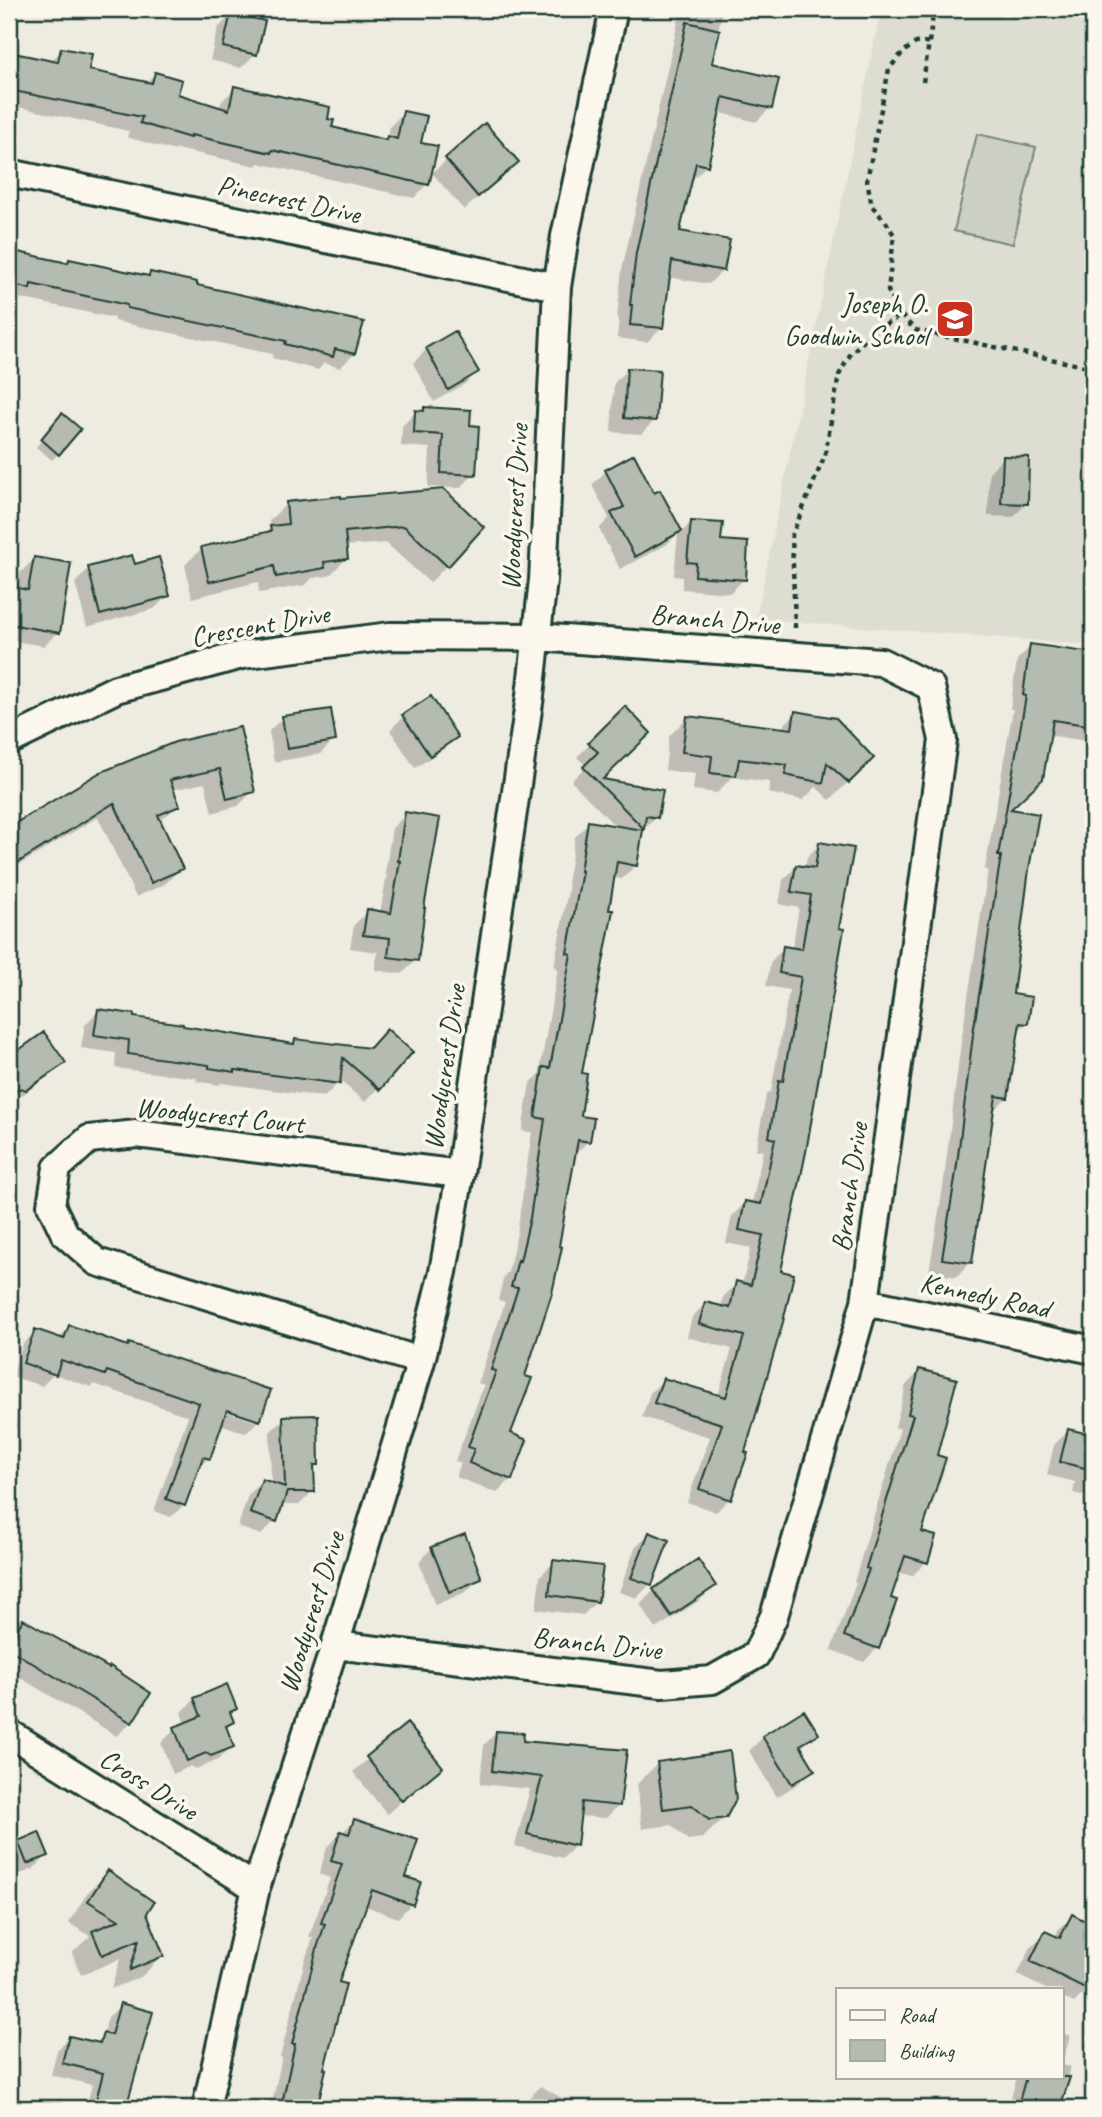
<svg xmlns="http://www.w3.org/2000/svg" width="1102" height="2117" viewBox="0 0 1102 2117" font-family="Caveat,sans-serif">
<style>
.built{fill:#ddddd2}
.pitch{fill:#cbcfc4;stroke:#75867c;stroke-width:2}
.shadow{fill:#0003;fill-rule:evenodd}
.building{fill:#b4bbb0;stroke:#1f3d34;stroke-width:2}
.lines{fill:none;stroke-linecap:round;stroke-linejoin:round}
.minor-casing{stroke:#1f3d34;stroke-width:32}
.path{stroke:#1f3d34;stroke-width:4.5;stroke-dasharray:5 5;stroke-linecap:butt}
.minor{stroke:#fbf7ec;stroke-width:26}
.labels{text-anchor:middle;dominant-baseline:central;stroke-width:7;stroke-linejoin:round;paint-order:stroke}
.street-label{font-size:28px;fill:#1f3d34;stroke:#fbf7ec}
.poi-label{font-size:28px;fill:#1f3d34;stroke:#fbf7ec;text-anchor:end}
</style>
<rect width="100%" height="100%" fill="#eeece1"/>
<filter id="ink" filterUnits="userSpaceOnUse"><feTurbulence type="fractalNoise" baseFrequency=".0143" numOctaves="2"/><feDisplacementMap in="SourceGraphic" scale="14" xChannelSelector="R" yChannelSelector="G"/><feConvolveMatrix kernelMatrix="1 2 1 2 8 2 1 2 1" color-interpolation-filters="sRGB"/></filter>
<g filter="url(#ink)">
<path class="built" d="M881,9H1093V645L756,619Z"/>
<path class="pitch" d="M977,134L1036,147L1013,244L954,231Z"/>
<path class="shadow" d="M681,9H723L710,64L770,108L756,122L718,112L707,165L693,179H691L678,232L723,270L709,284L668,277L661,328L647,342L617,338L619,319L617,318L622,269Z
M232,14L255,54L241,68L210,60L218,28Z
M62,50L87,71L146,83L155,74L176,95L220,109L221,102L235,88L325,120L330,129L384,141L387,139L389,127L403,113L419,144L427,184L414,198L258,163L256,166L177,149L175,151L127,137L129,131L9,105V54L50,62Z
M485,125L503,175L464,210L432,173Z
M9,252L66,264L69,261L147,277L150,274L195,286L354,354L340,368L324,363L318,370L272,358L273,354L114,321V318L19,298L15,302L9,301Z
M427,349L477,372L463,385L434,402L413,363Z
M628,370L655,420L641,434L611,432L614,383Z
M425,409L474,474L460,488L428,487L430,448L401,446L402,426L416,412H421Z
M56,422L58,454L52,460L36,447Z
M633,457L654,495L660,492L681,533L691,522L719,542L744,579L730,593L682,589V577L674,576L678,533L666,545L620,569L599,529L609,518L592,485L606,471Z
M1003,458L1027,503L1013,517L988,516L989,472Z
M339,500L482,527L430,583L386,543L345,546L346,559L329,576L312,578L306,585L259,593L258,582L192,598L185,565L202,548L265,534L270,529L269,521L286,504Z
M131,557L133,566L168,595L154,609L87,627L75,583L88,569Z
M34,559L58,632L44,646L9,640V595L15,589L17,590L20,573Z
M1031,646L1054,687L1093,694V742L1048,735L1008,810L1028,869L1011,996L1026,1023L1016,1033L1007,1097L993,1111L970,1263L956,1277L929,1272L943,1187L961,1042L988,870L985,869L1013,709H1010L1017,660Z
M625,709L600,780L656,817L642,830L636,865L622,879L612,877L580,1075L579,1117L588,1141L574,1156L509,1434L511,1479L497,1493L456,1477L461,1463L455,1461L484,1385L478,1383L505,1302L498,1300L504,1276L508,1272L517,1233L532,1132L522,1131L530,1083L539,1075L558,968L554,967L569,885L567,884L575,837L589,823L617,828L571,781L586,766L577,757Z
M796,713L872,758L830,800L816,787L803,800L768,793L770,782L732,777L717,793L693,790L695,774L665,770L669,736L687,718L780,729Z
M283,717L334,740L320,754L274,762L269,731Z
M403,717L456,736L442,750L415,768L390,730Z
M239,729L253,791L238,806L212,813L205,783L172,790L178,805L159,822L180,869L165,884L136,897L98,817L9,871L10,829Z
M406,814L422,909L416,960L402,974L375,970L377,952L350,948L354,925L368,911L380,913L387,874H385L392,828Z
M820,844L729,1499L716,1512L687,1502L710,1437L642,1417L650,1393L663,1380L718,1396L732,1349L687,1337L692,1317L705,1304L721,1308L723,1297L737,1283L742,1285L751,1248L726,1243L732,1216L745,1203L752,1204L763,1151L756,1150L766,1095L771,1091L789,990L766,986L771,961L784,948L792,949L799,908L779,904L783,880L797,866L805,868L807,857Z
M98,1011L181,1028L290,1045L295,1041L411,1052L365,1102L339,1080L338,1083L324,1097L221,1083L219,1085L196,1081L197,1078L115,1068L116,1053L81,1048L85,1025ZM227,1067L329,1080V1084L226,1070Z
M44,1034L63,1063L49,1076L11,1103L9,1102V1059Z
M9,1281L17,1294L9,1302Z
M70,1327L128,1348L130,1345L269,1391L259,1420L246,1433L220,1424L208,1458L197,1470L184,1505L171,1517L154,1511L188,1416L94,1384L91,1387L54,1374L42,1386L11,1376L23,1344L36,1331L58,1339ZM219,1405L254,1417V1421L218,1409Z
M920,1371L935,1456L920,1533L926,1562L912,1576L898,1572L889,1599L877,1648L864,1662L831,1650L856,1583L854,1582L900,1429L895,1427L906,1385Z
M284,1418L317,1464L312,1469L313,1491L299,1505H280L275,1521L261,1535L238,1527L248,1495L262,1481L271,1484L270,1432Z
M1068,1431L1093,1441V1498L1073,1493L1075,1482L1047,1475L1054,1445Z
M649,1534L650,1584L637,1598L619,1592L635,1548Z
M432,1548L480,1578L466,1592L435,1605L419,1562Z
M554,1562L597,1601L583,1615L536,1609L540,1576Z
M714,1586L700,1600L656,1629L640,1604L654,1590Z
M9,1613L109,1670L131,1722L117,1736L9,1671Z
M195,1699L235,1709L229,1715L232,1722L225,1729L232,1746L218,1760L196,1769L191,1766L173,1774L161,1743L175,1729L185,1724L181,1713Z
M407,1725L440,1767L387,1814L353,1772Z
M497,1732L521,1743L619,1805L606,1818L579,1816L576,1845L563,1858L515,1846L530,1789L480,1784L484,1745Z
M816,1734L800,1749L812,1769L799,1783L777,1797L749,1751L763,1737Z
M658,1763L725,1817L703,1838L688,1840L671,1825L642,1829L637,1784Z
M354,1821L404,1878L411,1904L398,1918L365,1906L336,1983L322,2070H324L315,2108H271L282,2057H280L305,1960L313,1938L309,1937L330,1878L319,1874L327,1847Z
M14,1824L21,1842L47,1856L33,1869L13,1877L10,1869L9,1870V1827Z
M108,1872L145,1912L162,1956L141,1977L111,1989L120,1959L81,1975L72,1953L90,1936L69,1923L87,1893Z
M1072,1916L1093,1927V1979L1088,1989L1074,2003L1062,1997V1989H1046L1017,1975L1031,1947L1045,1933L1055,1937L1058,1930Z
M121,2005L128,2097H130L127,2108H86L92,2085L51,2075L57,2050L69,2038L95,2044L103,2036L108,2017Z
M1062,2033L1070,2036L1062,2064Z
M1062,2065L1071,2067L1058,2108H1008L1017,2077H1062Z
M540,2086L580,2108H521L527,2100Z"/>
<path class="building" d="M231,13L265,21L257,55L223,47Z
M687,22L720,30L712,63L779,79L772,109L723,97L708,166L696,163L680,231L730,240L724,271L672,261L663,328L630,325L632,305H630L636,253Z
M61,48L92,54L89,70L152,83L155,72L182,80L178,94L229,110L234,86L330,107L328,119L334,120L332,127L386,140L387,136L397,139L403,111L427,116L421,143L438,146L429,185L272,150L271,153L191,135L190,138L140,123L142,117L9,90V52L58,62Z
M485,123L519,162L478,197L445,158Z
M9,250L68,263L69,259L149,276L150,272L197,282V285L364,322L355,354L335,349L333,357L285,344L286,341L127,308V305L31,284L30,289L9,284Z
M455,331L479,372L448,390L426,348Z
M627,368L660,370L656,421L624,418Z
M424,407L471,410L470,425L479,426L476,475L441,473L443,435L414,433L415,410L424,411Z
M62,413L81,429L59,455L41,439Z
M634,454L654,493L660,490L682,531L635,557L611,513L624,507L605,470Z
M1003,456L1029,457L1028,504L1001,503Z
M444,489L484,527L448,567L404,526L345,532L348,559L324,562L325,568L276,577L274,566L209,582L201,547L271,531L270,526L288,524L286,502L341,496V498Z
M691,521L723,523L721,540L748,542L746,580L695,576L696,563L687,562Z
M132,555L135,564L159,557L170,596L100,615L88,567Z
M34,557L71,563L60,633L9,624L14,587L28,590Z
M1030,644L1093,653V726L1053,720L1043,779L1011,809L1039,814L1029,869L1013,994L1032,997L1028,1024L1020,1023L1008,1098L996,1096L972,1263L942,1259L956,1172L974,1027L1001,856H998L1026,696L1023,695Z
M431,696L458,737L430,756L402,715Z
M625,706L651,733L603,779L663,790L658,818L646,816L644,829L583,767L598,752L588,743Z
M331,709L336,741L287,749L282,716Z
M795,711L836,718L874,758L849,783L827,763L823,783L785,775L787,765L739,759L736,776L710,773L712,756L682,752L687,716L792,729Z
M240,727L255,792L227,799L220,769L170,780L180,806L158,815L183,869L151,883L114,803L9,868V827L99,773L175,742Z
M405,812L440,818L424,908H425L418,961L388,957L390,938L363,935L367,909L391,913L400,861H398Z
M588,821L643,830L637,866L617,862L609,910H613L582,1073L587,1074L581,1116L594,1118L590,1142L578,1140L559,1246L562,1247L552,1293L525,1376L532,1378L511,1433L527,1440L512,1480L469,1463L474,1449L468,1447L496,1371L491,1370L518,1288L511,1287L518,1260L520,1261L530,1218L545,1119L535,1117L543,1067L550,1068L571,954L567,953L582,871H580Z
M819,842L854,848L839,928L844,929L806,1152L781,1271L794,1274L783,1322L745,1452L748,1453L731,1500L699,1489L722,1424L654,1403L663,1378L726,1397L744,1336L699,1324L705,1302L730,1308L736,1281L751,1285L763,1235L739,1230L745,1201L761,1204L775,1139L769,1137L779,1080L783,1081L801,977L779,973L783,946L802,949L811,895L791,892L796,865L815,868Z
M98,1009L134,1014V1017L183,1024V1026L294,1044L295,1039L370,1048L387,1029L413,1052L380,1090L343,1058L340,1084L235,1070V1072L209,1068V1065L128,1054L129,1040L94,1035Z
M44,1032L66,1063L26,1090L21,1088L9,1096V1057Z
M69,1325L128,1346L129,1343L271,1390L260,1421L227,1410L210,1459L203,1457L185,1506L166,1499L199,1403L107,1371L105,1375L61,1360L56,1375L23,1363L35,1329L64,1339Z
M919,1369L957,1379L937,1455L946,1458L922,1532L936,1536L928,1563L905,1556L891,1598L897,1600L879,1649L844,1636L869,1569L866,1568L913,1415L908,1414Z
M318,1415L319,1465H314L315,1492H287L277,1522L250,1513L262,1479L285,1487L283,1416Z
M1068,1429L1093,1435V1470L1060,1462Z
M649,1532L669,1540L652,1585L631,1578Z
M465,1534L482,1579L449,1592L431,1547Z
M698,1559L716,1586L671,1616L653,1589Z
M553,1560L603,1566L598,1602L549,1595Z
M23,1619L109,1668L110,1666L151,1693L132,1723L9,1649V1645Z
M227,1684L237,1709L230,1712L234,1722L226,1726L234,1747L211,1756L206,1753L187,1761L174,1727L201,1716L194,1698Z
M804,1710L819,1734L800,1745L815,1770L792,1784L762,1736Z
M407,1723L443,1767L402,1801L366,1757Z
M496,1731L524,1733L523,1741L627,1750L620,1806L582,1802L577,1846L527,1834L542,1777L492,1771Z
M730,1751L736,1799L726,1818L709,1820L692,1805L663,1809L657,1762Z
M354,1819L418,1840L406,1877L421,1882L413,1905L372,1890L339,1982L346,1984L324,2069H326L317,2108H281L295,2044H292L318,1945L325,1924L321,1923L342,1864L331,1861L340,1831L349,1834Z
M39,1832L49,1856L27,1864L18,1841Z
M108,1870L154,1902L147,1913L164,1956L130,1970L139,1940L102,1955L92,1931L119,1920L88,1901Z
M1072,1914L1093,1925V1992L1030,1961L1045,1931L1060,1938Z
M120,2003L153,2012L126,2108H94L103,2073L62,2063L69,2036L100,2043L103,2033L111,2035Z
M1026,2077H1070L1060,2108H1030L1018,2105Z"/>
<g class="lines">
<g class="minor-casing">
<path id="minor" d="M9,173L557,287
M9,741L116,689L242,655L390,636L537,637L881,662L931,687L943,740L865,1302L774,1616L756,1655L712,1680L662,1684L335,1645
M865,1302L1093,1350
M421,1361L97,1262L65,1234L51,1205L57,1168L89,1139L137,1134L460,1174
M9,1733L256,1888
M206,2108L256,1888L335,1645L421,1361L443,1272L460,1174L530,696L543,580L557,287L565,236L614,9"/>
</g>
<path class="path" d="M928,42L916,43L903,52L889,69L867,180L872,206L886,222L894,235L888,291L901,315L915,330L1093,368
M923,82L934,9
M795,628L792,535L825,455L839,375L851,353L871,334L901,315"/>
<use href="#minor" class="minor"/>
</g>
</g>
<defs>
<g id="school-square" transform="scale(2.0125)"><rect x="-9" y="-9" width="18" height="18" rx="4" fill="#c8321e" stroke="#fbf7ec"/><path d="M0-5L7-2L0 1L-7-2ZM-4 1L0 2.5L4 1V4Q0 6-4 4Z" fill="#fff"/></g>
</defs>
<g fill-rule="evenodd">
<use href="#school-square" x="955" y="319"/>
</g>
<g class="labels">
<g class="street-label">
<text transform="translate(289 199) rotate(12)">Pinecrest Drive</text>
<text transform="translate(514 507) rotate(-87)">Woodycrest Drive</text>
<text transform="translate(715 619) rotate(5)">Branch Drive</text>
<text transform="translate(260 625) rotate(-10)">Crescent Drive</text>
<text transform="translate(444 1067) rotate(-82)">Woodycrest Drive</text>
<text transform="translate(220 1115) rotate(6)">Woodycrest Court</text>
<text transform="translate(849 1187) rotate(-82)">Branch Drive</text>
<text transform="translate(985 1295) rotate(12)">Kennedy Road</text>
<text transform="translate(311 1612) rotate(-73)">Woodycrest Drive</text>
<text transform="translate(597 1643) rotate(6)">Branch Drive</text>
<text transform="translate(149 1784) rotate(32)">Cross Drive</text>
</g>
<g class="poi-label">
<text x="928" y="303">Joseph O.<tspan x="928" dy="32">Goodwin School</tspan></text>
</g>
</g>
<rect width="1102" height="2117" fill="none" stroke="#fbf7ec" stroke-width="35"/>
<rect x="18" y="18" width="1067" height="2082" fill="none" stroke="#1f3d34" stroke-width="2.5" filter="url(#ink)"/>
<rect x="836" y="1988" width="228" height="91" fill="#fbf7ec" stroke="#a3ada2" stroke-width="2"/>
<rect x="850" y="2010" width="35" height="10" fill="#fbf7ec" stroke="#a3ada2" stroke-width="2"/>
<text x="899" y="2022" font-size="21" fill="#1f3d34">Road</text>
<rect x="850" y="2040" width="35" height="21" fill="#b4bbb0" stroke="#a3ada2" stroke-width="2"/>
<text x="899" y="2058" font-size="21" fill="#1f3d34">Building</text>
</svg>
